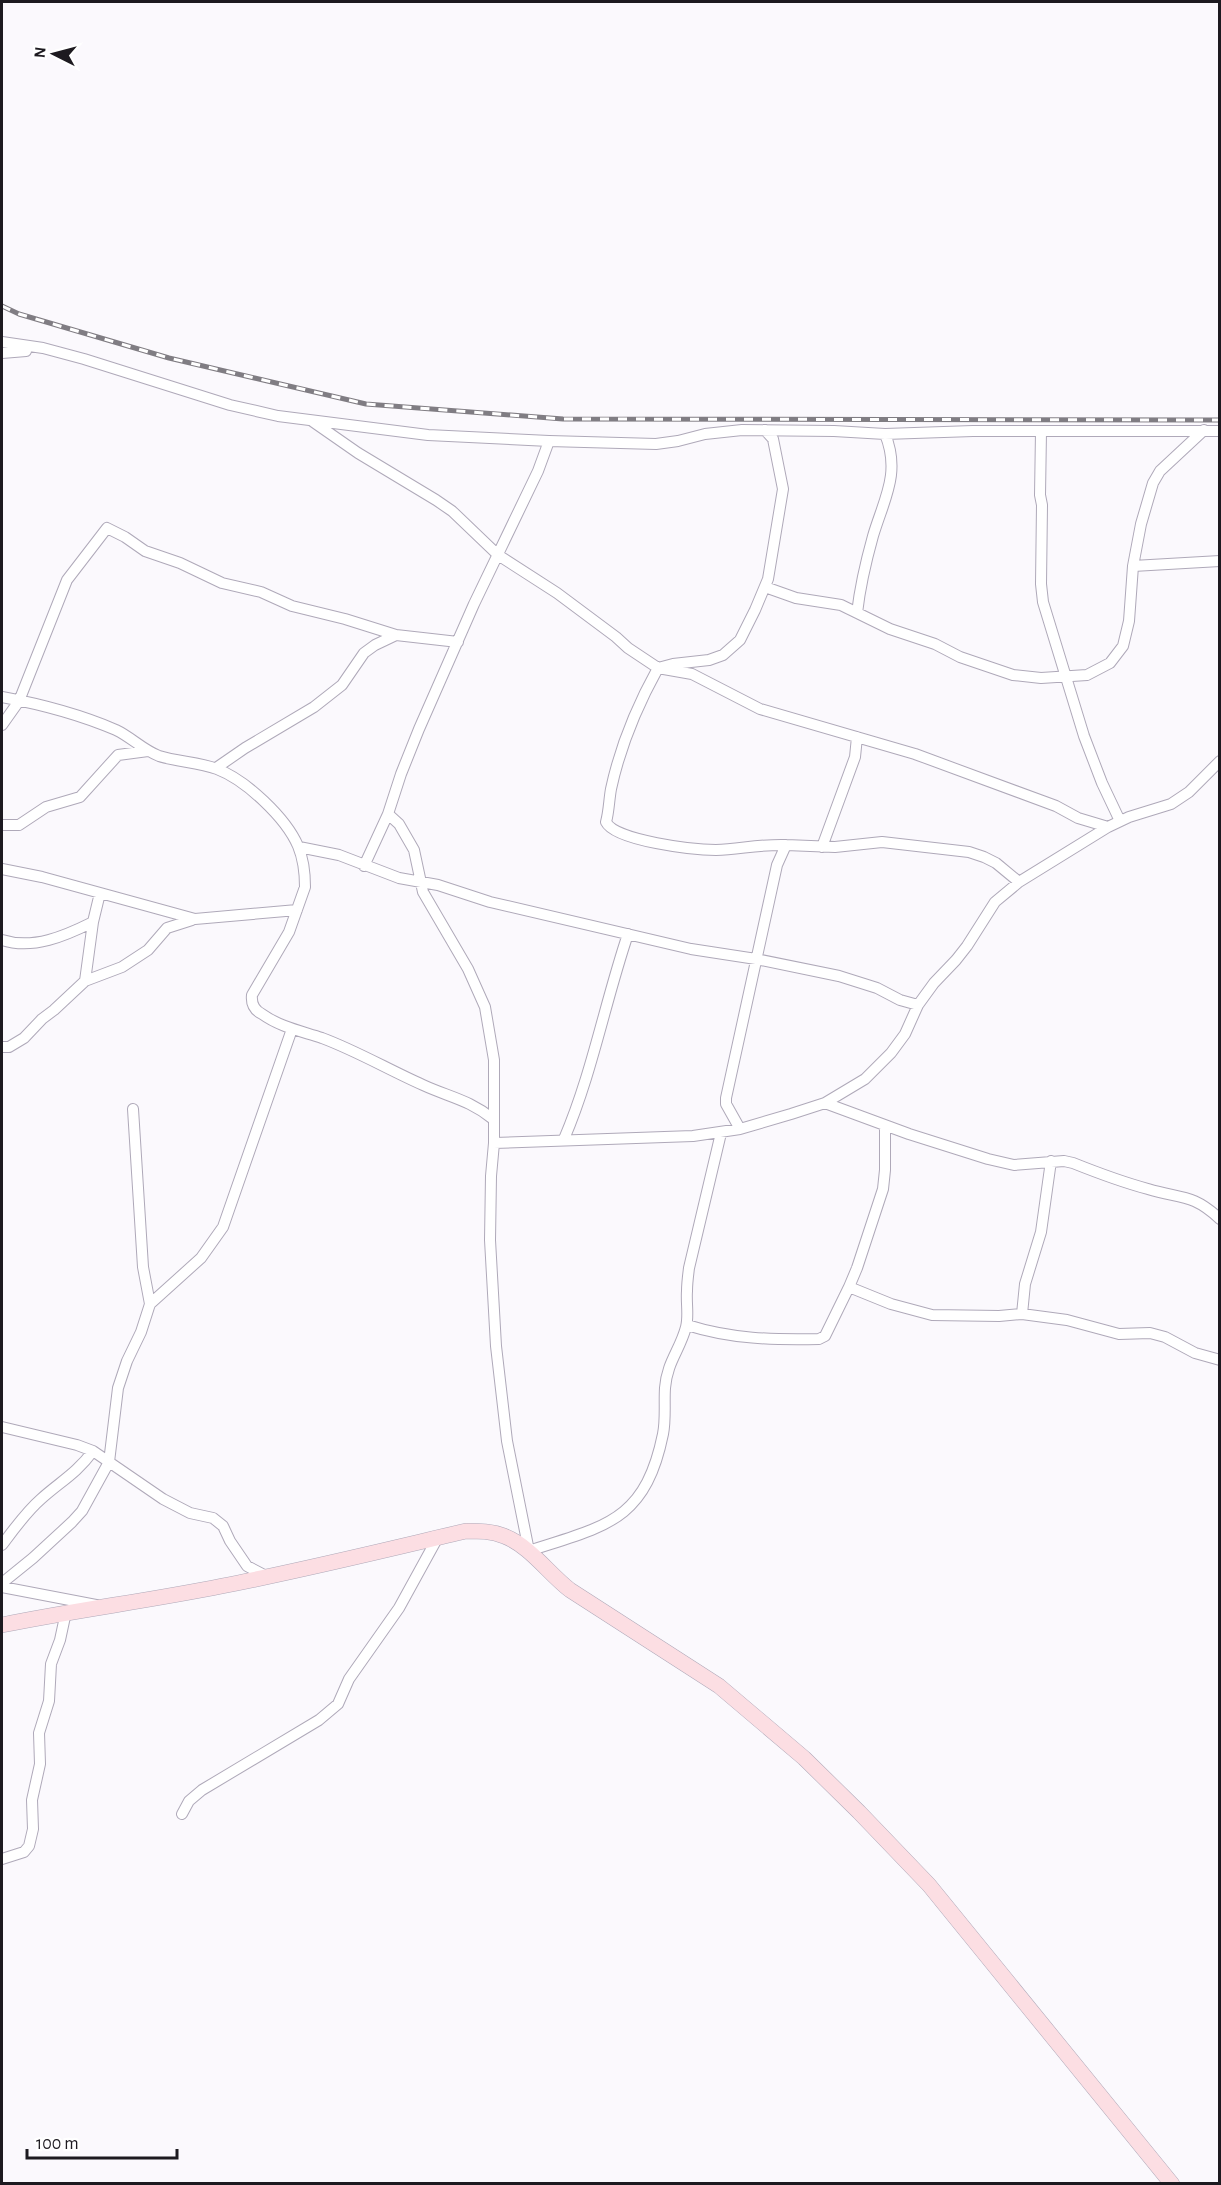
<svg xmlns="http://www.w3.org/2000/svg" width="1221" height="2185" viewBox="0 0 1221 2185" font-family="'Alegreya Sans',sans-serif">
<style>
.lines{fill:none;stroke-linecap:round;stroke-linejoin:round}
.street-casing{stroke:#afa9b9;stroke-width:12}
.secondary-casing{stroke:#afa9b9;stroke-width:16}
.street{stroke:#fff;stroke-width:10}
.secondary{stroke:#fcdee3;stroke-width:15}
.rail-casing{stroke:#807d83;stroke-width:5}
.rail{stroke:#fff;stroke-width:3;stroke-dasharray:9;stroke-linecap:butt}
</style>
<rect width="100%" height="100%" fill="#fbf9fd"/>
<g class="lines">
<g class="street-casing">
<path id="street" d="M2,342L43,348L84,359L230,405L278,416L428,435L549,441L656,444L678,441L705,434L742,430L834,431L885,434L973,431H1220
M2,353L26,351
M312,421L358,453L436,500L452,511L498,555L557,593L616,637L628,648L658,668L692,674L760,709L915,754L1056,806L1078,818L1108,827
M765,430L773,439L783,489L768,579L755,610L740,640L723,655L709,660L673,664L658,668C637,706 620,747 611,789C609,800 609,811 606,822C615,841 695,850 716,850C740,849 762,844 786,845
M1041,432L1040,495L1042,505L1041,584L1043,602L1084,736L1102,783L1120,821
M1133,566L1220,561
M765,587L796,598L841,605L890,629L935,644L960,657L1013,675L1041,678L1087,675L1110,663L1123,646L1129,621L1133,566L1141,524L1153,483L1160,471L1204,430
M857,613C860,587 866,561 873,536C884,499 901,473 885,434
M2,697C40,704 79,714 116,730C131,737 143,750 159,756C178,762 199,762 217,769C246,780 286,818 298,846C303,858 305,875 305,887L289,932L252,995C251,1004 254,1010 262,1014C280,1027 301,1031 322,1038C357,1051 389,1070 423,1085C449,1097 470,1100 493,1119
M2,725L19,701L67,580L107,528L125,537L145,551L180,563L222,583L261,592L292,606L345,619L396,635L458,642
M216,768L245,748L314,707L342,685L364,653L375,645L396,635
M388,814L399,824L414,850L423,892L468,969L485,1007L494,1060V1143
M2,825H19L46,807L80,797L118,755L148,751
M299,847L339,855L399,878L438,885L490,902L691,949L756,959L839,976L877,988L900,1000L918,1005
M822,847L855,757L857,737
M364,866L388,814L401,774L419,729L474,604L538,471L549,441
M2,869L42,877L195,919L297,910
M2,940C33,950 65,936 93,922
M85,981L93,922L100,893
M2,1047H9L24,1038L42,1019L54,1010L85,981L122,967L148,950L167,928L192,920
M825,1103L909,1134L988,1159L1014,1165L1064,1161L1073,1163C1098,1173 1122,1182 1148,1189C1181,1199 1192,1193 1220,1219
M740,1129L726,1104V1098L777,865L786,845L835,847L882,842L969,852L984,857L996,863L1019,882
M721,1133L689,1268C688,1276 687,1283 687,1291C686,1303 689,1316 686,1327C680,1350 667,1362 665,1388C664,1403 666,1419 663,1434C645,1522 605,1526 529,1551L507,1441L496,1346L490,1240L491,1176L494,1143L693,1136L740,1129L791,1114L825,1103L865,1079L891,1053L905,1034L918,1005L934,983L956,960L967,946L995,902L1019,882L1108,827L1129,817L1171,804L1189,792L1220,761
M564,1139C592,1074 605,1002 628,934
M1051,1161L1041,1232L1025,1284L1022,1314L1067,1320L1119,1334L1150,1333L1165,1337L1195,1353L1220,1360
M849,1287L857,1268L883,1189L885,1170V1126
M150,1304L201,1258L223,1227L292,1029
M687,1325C731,1339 773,1340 819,1339L825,1336L849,1287L891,1304L932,1315L999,1316L1022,1314
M2,1427L77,1445L93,1451L163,1499L190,1513L213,1518L223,1526L230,1541L247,1566L266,1576
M2,1545C14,1529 26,1512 41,1499C61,1481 76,1474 93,1451
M2,1583L33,1558L72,1522L82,1511L109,1462L118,1388L127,1361L141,1332L150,1304L143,1267L133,1109
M2,1587L96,1605
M182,1814L189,1801L202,1790L319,1720L338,1704L349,1679L399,1608L438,1537
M2,1859L24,1852L29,1846L33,1829L32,1800L40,1764L39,1733L49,1701L51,1664L60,1640L66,1612"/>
</g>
<g class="secondary-casing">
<path id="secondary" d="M2,1625C75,1610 148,1601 222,1586C304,1570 385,1550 466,1531C479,1531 492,1531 504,1536C530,1546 548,1573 570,1590L719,1686L804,1758L859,1812L929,1885L1172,2184"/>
</g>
<use href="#street" class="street"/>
<use href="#secondary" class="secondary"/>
<g class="rail-casing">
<path id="rail" d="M2,306L19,314L169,358L366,404L563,419L1220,420"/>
</g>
<use href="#rail" class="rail"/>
</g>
<rect width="1221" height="2185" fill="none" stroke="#1d1a20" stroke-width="6"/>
<g transform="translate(54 54) rotate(276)" stroke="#ffffff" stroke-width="4.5" paint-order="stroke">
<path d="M0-4.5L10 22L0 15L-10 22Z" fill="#1d1a20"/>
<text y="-9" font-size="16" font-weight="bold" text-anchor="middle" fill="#1d1a20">N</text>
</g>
<path d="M27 2149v9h150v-9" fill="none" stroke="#1d1a20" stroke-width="3"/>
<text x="36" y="2149" font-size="18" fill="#1d1a20" stroke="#ffffff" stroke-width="4.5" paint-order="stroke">100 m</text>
</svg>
